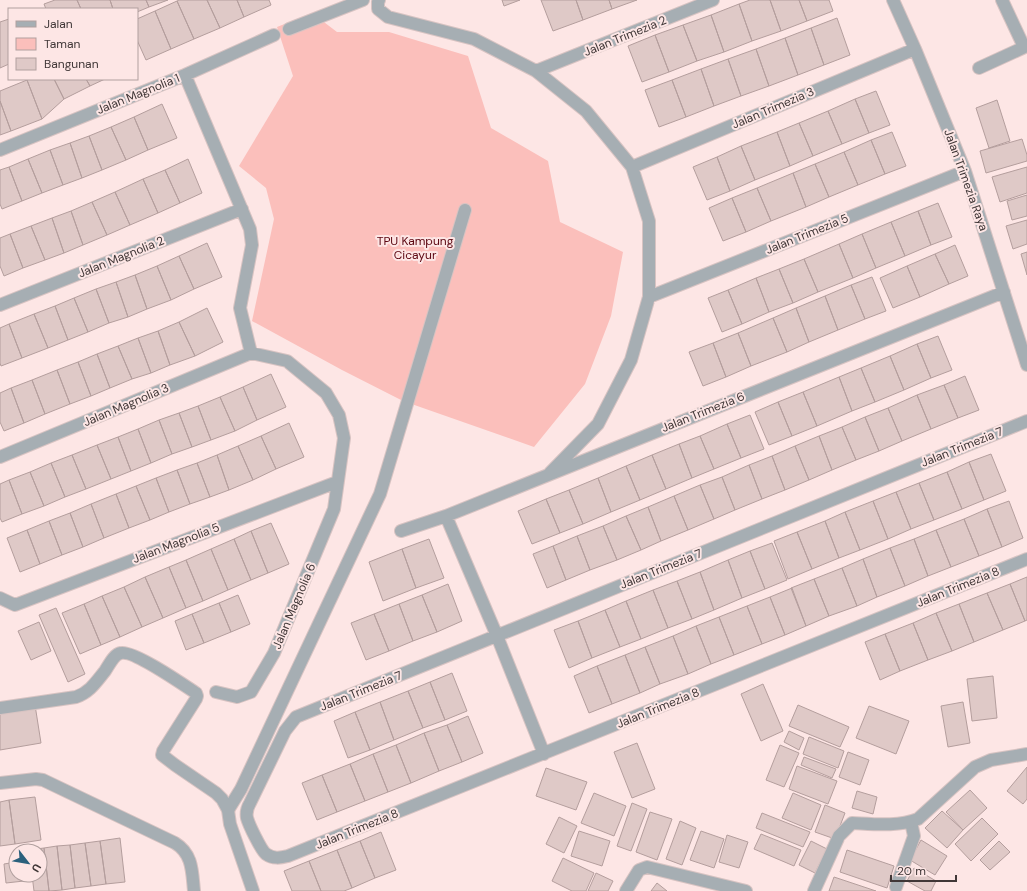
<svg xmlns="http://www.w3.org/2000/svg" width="1027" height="891" viewBox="0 0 1027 891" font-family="'DM Sans',sans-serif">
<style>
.green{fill:#fbbfbb}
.building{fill:#dfc9c7;stroke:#b49e9d}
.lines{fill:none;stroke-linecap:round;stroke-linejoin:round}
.lane-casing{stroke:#d7c3c2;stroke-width:14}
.street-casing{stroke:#d7c3c2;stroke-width:14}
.lane{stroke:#a6aeb3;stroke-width:12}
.street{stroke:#a6aeb3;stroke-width:12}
.labels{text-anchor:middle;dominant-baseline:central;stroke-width:4;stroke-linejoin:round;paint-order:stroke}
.street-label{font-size:12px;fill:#403737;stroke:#fde6e5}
.park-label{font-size:12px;fill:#5a040f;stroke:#fde6e5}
</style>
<rect width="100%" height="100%" fill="#fde6e5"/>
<path class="green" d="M312,13L337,32H389L468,56L491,128L548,161L560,222L623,252L611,316L585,384L534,447L403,401L342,370L252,321L274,219L266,188L239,166L293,76L277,27Z"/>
<path class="building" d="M55,0H77L81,9H46L44,4Z
M77,0H110L113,9H81Z
M110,0H146L149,7L137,12V9H113Z
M146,0H168L149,7Z
M179,0H207L220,28L194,39L177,1Z
M207,0H237L244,17L220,28Z
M237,0H269L271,5L244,17Z
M502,0H520L504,6Z
M541,0H576L583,20L553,31Z
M576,0H609L612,9L583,20Z
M609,0H637L612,9Z
M750,0H770L781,31L752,41L739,4Z
M770,0H799L807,21L781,31Z
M799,0H829L833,11L807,21Z
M177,1L194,39L171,49L155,11Z
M739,4L752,41L724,52L711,15Z
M155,11L171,49L146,60L137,40V19Z
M711,15L724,52L697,61L683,25Z
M837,18L850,55L824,65L811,28Z
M9,19V64L0,68V22Z
M683,25L697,61L669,72L655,35Z
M811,28L824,65L798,75L785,38Z
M655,35L669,72L642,82L628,46Z
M785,38L798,75L769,86L756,49Z
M756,49L769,86L741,96L728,59Z
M728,59L741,96L714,106L701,69Z
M701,69L714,106L686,117L672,80Z
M28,79H54L64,99L42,119L27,80Z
M54,79H86L90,86L64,99Z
M86,79H105L90,86Z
M27,80L42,119L11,131L0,101V91Z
M672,80L686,117L659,127L645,90Z
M876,91L890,125L869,133L855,99Z
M855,99L869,133L842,144L828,111Z
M997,100L1010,141L989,148L976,108Z
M0,101L11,131L0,135Z
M162,104L177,138L148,150L134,117Z
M828,111L842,144L813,156L799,123Z
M134,117L148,150L126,160L111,127Z
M799,123L813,156L790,166L777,132Z
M111,127L126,160L102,170L89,136Z
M777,132L790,166L755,180L741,146Z
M892,132L906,166L885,174L871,140Z
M89,136L102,170L82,178L70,143Z
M1022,139L1027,155V161L986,173L980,151Z
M871,140L885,174L858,185L844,152Z
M70,143L82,178L63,185L50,150Z
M741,146L755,180L730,191L717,157Z
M50,150L63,185L42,193L28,159Z
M844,152L858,185L829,197L815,164Z
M717,157L730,191L707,200L693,167Z
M28,159L42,193L22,201L9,167Z
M188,159L202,193L180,203L165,170Z
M815,164L829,197L806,207L793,173Z
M9,167L22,201L2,209L0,204V170Z
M1027,167V193L1000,202L992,177Z
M165,170L180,203L158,213L143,179Z
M793,173L806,207L771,221L757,188Z
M143,179L158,213L130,225L115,192Z
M757,188L771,221L746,232L732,198Z
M115,192L130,225L107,235L92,202Z
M1027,195V216L1012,220L1007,201Z
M732,198L746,232L723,241L709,208Z
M92,202L107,235L83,245L71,211Z
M938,203L952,237L931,245L918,211Z
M71,211L83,245L64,253L52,218Z
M918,211L931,245L905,256L891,222Z
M52,218L64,253L45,260L31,226Z
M1027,220V244L1013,249L1006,226Z
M891,222L905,256L876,268L862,234Z
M31,226L45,260L23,268L10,234Z
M10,234L23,268L4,276L0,266V238Z
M862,234L876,268L853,278L839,244Z
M207,243L222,277L194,289L179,256Z
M839,244L853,278L818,292L804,259Z
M955,245L968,276L949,284L935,254Z
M1027,252V275L1021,254Z
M935,254L949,284L920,297L907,266Z
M179,256L194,289L171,300L157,266Z
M804,259L818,292L793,303L779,269Z
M157,266L171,300L147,309L135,275Z
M907,266L920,297L893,308L880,278Z
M779,269L793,303L769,312L756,278Z
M135,275L147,309L128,317L116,282Z
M872,277L886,311L865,319L851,285Z
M756,278L769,312L742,324L728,290Z
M116,282L128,317L109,323L96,289Z
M851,285L865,319L838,330L825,296Z
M96,289L109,323L88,332L74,298Z
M728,290L742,324L722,332L708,298Z
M825,296L838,330L809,342L796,308Z
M74,298L88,332L68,340L55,306Z
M55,306L68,340L48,348L34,314Z
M207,308L223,342L195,356L179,322Z
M796,308L809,342L787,352L773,318Z
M34,314L48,348L22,358L9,324Z
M773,318L787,352L751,366L738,333Z
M179,322L195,356L170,365L158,331Z
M9,324L22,358L1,366L0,363V328Z
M158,331L170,365L151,373L138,338Z
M738,333L751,366L726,377L713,343Z
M938,336L952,370L931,378L917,344Z
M138,338L151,373L132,379L118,346Z
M713,343L726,377L703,386L689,352Z
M917,344L931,378L904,390L890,356Z
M118,346L132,379L110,388L97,354Z
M97,354L110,388L91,396L78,362Z
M890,356L904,390L875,402L861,368Z
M78,362L91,396L70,404L57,370Z
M861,368L875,402L852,411L839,377Z
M57,370L70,404L45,414L32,380Z
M271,374L286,407L257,420L243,387Z
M965,376L979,410L958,418L944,385Z
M839,377L852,411L817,426L803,392Z
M32,380L45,414L24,423L11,388Z
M944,385L958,418L931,429L917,395Z
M243,387L257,420L235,431L220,397Z
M11,388L24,423L4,431L0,422V393Z
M803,392L817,426L792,436L778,402Z
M917,395L931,429L902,441L888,408Z
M220,397L235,431L211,440L198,406Z
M778,402L792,436L769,445L755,412Z
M198,406L211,440L192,447L179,413Z
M888,408L902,441L879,451L865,417Z
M179,413L192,447L172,454L159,420Z
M750,415L764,449L741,458L727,424Z
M865,417L879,451L856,460L842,427Z
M159,420L172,454L151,463L138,429Z
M289,423L304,457L276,469L261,436Z
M727,424L741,458L714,469L700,436Z
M842,427L856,460L832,470L819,436Z
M138,429L151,463L131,471L118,437Z
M261,436L276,469L253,480L238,446Z
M700,436L714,469L692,478L679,444Z
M819,436L832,470L809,480L795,446Z
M118,437L131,471L111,479L97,445Z
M679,444L692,478L666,489L652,455Z
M97,445L111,479L86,489L72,455Z
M238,446L253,480L229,490L217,455Z
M795,446L809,480L785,490L772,456Z
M991,454L1006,491L984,500L969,462Z
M72,455L86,489L65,497L51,463Z
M217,455L229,490L210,497L197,463Z
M652,455L666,489L640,500L626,466Z
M772,456L785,490L762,499L749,465Z
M969,462L984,500L962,509L947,472Z
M51,463L65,497L44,506L30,472Z
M197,463L210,497L190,504L177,470Z
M749,465L762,499L735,510L722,477Z
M626,466L640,500L611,512L598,478Z
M177,470L190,504L169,512L156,478Z
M30,472L44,506L22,514L9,480Z
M947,472L962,509L934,520L919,483Z
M722,477L735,510L714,519L700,485Z
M156,478L169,512L150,520L136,486Z
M598,478L611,512L583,524L569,490Z
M9,480L22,514L2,522L0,518V484Z
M919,483L934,520L911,529L896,492Z
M700,485L714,519L688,530L674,496Z
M136,486L150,520L129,528L116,494Z
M569,490L583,524L560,533L546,499Z
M896,492L911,529L888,539L873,501Z
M116,494L129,528L104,538L91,504Z
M674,496L688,530L661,541L648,507Z
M546,499L560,533L532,544L518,511Z
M873,501L888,539L860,550L845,512Z
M1009,501L1023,538L1002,547L987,509Z
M91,504L104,538L83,547L70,513Z
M648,507L661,541L641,550L626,516Z
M987,509L1002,547L979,556L964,519Z
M845,512L860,550L839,558L825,521Z
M70,513L83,547L62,555L49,521Z
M626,516L641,550L617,560L603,526Z
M964,519L979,556L951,567L936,530Z
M49,521L62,555L40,564L27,530Z
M825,521L839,558L812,569L797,532Z
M271,523L289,564L268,573L251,531Z
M603,526L617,560L590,570L577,536Z
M27,530L40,564L20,572L7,538Z
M936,530L951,567L928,576L914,539Z
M251,531L268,573L251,580L234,539Z
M797,532L812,569L788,579L774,541Z
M577,536L590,570L566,580L553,546Z
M234,539L251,580L228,590L211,549Z
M429,539L444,578L416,588L402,549Z
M914,539L928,576L905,586L890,548Z
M772,543L787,580L765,589L750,551Z
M553,546L566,580L547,588L533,554Z
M890,548L905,586L877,597L863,559Z
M211,549L228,590L203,601L186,560Z
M402,549L416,588L383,601L369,562Z
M750,551L765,589L742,598L728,560Z
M863,559L877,597L857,606L842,568Z
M186,560L203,601L186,608L169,567Z
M728,560L742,598L714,610L700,572Z
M169,567L186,608L163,618L145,577Z
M842,568L857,606L829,616L814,579Z
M700,572L714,610L692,619L677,581Z
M145,577L163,618L142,627L124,587Z
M1027,577V620L1025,621L1010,584Z
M814,579L829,616L806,626L791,588Z
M677,581L692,619L668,628L653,590Z
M448,584L462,621L437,632L422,595Z
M1010,584L1025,621L1003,630L987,593Z
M124,587L142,627L120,637L102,596Z
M792,588L806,626L785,635L770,597Z
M653,590L668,628L641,639L626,601Z
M987,593L1003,630L974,642L959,604Z
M238,595L250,624L231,632L219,603Z
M422,595L437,632L413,641L399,604Z
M102,596L120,637L101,645L84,604Z
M770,597L785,635L762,644L747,606Z
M626,601L641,639L620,647L605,610Z
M219,603L231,632L204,643L192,614Z
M84,604L101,645L80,654L62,613Z
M399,604L413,641L389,651L374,614Z
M959,604L974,642L952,651L936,613Z
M747,606L762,644L734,655L719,617Z
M56,608L85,674L68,682L39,615Z
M605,610L620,647L592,658L578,621Z
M936,613L952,651L928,660L913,623Z
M192,614L204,643L186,650L175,621Z
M374,614L389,651L366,660L351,623Z
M719,617L734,655L711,664L696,626Z
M578,621L592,658L569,668L554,630Z
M39,622L51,651L31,660L18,631Z
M913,623L928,660L900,671L885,634Z
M696,626L711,664L688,674L673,636Z
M885,634L900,671L880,680L865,642Z
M673,636L688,674L660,684L645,647Z
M645,647L660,684L640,693L625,655Z
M625,655L640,693L612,704L597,666Z
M597,666L612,704L589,713L574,676Z
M452,673L467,711L445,720L430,682Z
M993,676L997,718L972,721L967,679Z
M430,682L445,720L423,728L408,691Z
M763,684L783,731L761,741L741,694Z
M408,691L423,728L394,740L380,702Z
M380,702L394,740L370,750L355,712Z
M963,702L970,743L948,747L941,706Z
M35,705L41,743L0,750V710Z
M798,705L849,727L840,747L789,726Z
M869,706L909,721L896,754L856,738Z
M355,712L370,750L348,758L334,721Z
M468,716L483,753L462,762L447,725Z
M447,725L462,762L439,771L424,733Z
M789,731L804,738L799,750L784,742Z
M424,733L439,771L411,783L396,745Z
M809,737L844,751L838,768L803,754Z
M637,743L655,789L632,798L614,752Z
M396,745L411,783L388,792L373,754Z
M780,745L799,753L784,787L766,780Z
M848,752L869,760L860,785L839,777Z
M373,754L388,792L365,801L350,764Z
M804,757L836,769L832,778L801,765Z
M350,764L365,801L337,812L322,775Z
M797,766L837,781L828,804L789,789Z
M1027,767V799L1023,804L1007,791Z
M546,768L587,782L576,810L536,796Z
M322,775L337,812L317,820L302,783Z
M970,790L987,808L963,830L946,812Z
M857,791L877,797L873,814L852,808Z
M594,793L626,806L614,836L581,823Z
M793,793L821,805L811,830L782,818Z
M35,797L41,840L15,844L9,800Z
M9,800L15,844L0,846V802Z
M632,803L647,809L631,851L617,846Z
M825,805L845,813L835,839L815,832Z
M942,811L963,830L947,848L925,828Z
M650,812L672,819L657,860L636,852Z
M762,813L810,832L803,847L756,828Z
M559,817L577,826L564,853L546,844Z
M982,818L998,834L971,861L955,844Z
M680,821L696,828L682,865L666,859Z
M579,831L610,841L602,866L571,856Z
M701,831L724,839L714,868L690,860Z
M381,832L396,870L375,878L360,841Z
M761,834L801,850L794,866L754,849Z
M727,835L748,842L739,868L719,862Z
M120,838L125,882L106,884L100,841Z
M921,840L947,856L935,875L910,860Z
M100,841L106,884L91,886L85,843Z
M360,841L375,878L352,888L337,850Z
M811,841L827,849L815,873L799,865Z
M999,841L1010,852L990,870L980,860Z
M85,843L91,886L75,888L70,845Z
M70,845L75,888L62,890L57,846Z
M57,846L62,890L49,891L44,848Z
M44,848L49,891H34L32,875H40V851H29V850Z
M337,850L352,888L344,891H321L309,861Z
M847,850L894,866L887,888L840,872Z
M563,858L594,873L586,891H572L552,881Z
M309,861L321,891H292L284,871Z
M16,862V875H23L24,881L6,883L4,864Z
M914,868L936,881L931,891H925L907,881Z
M596,873L613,881L608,891H588Z
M834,877L876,891H829Z
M657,883L667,891H651Z"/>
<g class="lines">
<g class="lane-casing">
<path id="lane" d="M0,783L36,779L43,780L175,843C193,854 192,872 194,891
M228,810L241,789L380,494L465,210
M896,887L914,836L911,822"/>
</g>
<g class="street-casing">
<path id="street" d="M379,0L378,2V9L388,17L474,39L536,71L586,111L632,167L649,221V297L631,360L598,424L550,473
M893,0L915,49L965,171L1027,365
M1002,0L1024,47
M289,29L363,0
M979,68L1027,46
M536,71L713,0
M185,75L250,229L252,245L240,308L251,353L287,361L326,393L339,415L344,438L334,509L274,653L251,692L237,697L216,692
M0,150L185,75L274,35
M632,167L915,49
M649,297L965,171
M0,305L242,209
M1027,421L296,717L285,731L250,803C247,808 246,813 247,818C249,825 261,850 266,854C273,859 280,858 288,856L1027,559
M0,457L251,353
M446,516L497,636L544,754
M401,531L446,516L1004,292
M0,598L15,605L337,482
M0,708L76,697C90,692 96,682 105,671C109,665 114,654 121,653C133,650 184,685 196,693L197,696L196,699L163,751L162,755L175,765L216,793L222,799L228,810L230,824L253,891
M626,891L639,870L647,867L746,891
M814,891L839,836L852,823C873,824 898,827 918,819L975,767L991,760L1027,754"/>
</g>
<use href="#lane" class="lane"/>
<use href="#street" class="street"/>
</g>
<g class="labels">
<g class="street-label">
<text transform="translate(625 36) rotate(-22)">Jalan Trimezia 2</text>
<text transform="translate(138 94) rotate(-22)">Jalan Magnolia 1</text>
<text transform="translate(773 108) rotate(-23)">Jalan Trimezia 3</text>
<text transform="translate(966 180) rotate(70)">Jalan Trimezia Raya</text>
<text transform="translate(807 234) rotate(-22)">Jalan Trimezia 5</text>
<text transform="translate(121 257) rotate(-22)">Jalan Magnolia 2</text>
<text transform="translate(126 405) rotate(-23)">Jalan Magnolia 3</text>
<text transform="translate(703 412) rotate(-22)">Jalan Trimezia 6</text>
<text transform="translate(962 447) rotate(-22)">Jalan Trimezia 7</text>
<text transform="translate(176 543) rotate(-21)">Jalan Magnolia 5</text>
<text transform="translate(661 569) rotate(-22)">Jalan Trimezia 7</text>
<text transform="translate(958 587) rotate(-22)">Jalan Trimezia 8</text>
<text transform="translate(294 606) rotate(-67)">Jalan Magnolia 6</text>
<text transform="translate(361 691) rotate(-22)">Jalan Trimezia 7</text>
<text transform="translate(658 708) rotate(-22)">Jalan Trimezia 8</text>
<text transform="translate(357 829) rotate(-22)">Jalan Trimezia 8</text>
</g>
<g class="park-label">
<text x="415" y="241">TPU Kampung<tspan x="415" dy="14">Cicayur</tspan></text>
</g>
</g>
<rect x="8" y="8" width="130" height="72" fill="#fde6e5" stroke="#b1a09f"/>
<rect x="16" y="21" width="20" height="6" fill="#a6aeb3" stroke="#b1a09f"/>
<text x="44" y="28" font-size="12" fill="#403737">Jalan</text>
<rect x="16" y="38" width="20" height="12" fill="#fbbfbb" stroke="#b1a09f"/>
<text x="44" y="48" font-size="12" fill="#403737">Taman</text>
<rect x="16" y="58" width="20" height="12" fill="#dfc9c7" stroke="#b1a09f"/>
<text x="44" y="68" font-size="12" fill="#403737">Bangunan</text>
<g transform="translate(28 863) rotate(121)"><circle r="19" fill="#fde6e5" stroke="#b1a09f"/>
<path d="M0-3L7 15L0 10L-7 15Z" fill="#2b607c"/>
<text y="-6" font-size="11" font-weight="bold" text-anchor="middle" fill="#403737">U</text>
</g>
<path d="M891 875v6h65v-6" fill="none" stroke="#403737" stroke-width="2"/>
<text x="897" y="875" font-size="12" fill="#403737" stroke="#fde6e5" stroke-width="3" paint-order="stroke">20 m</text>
</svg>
